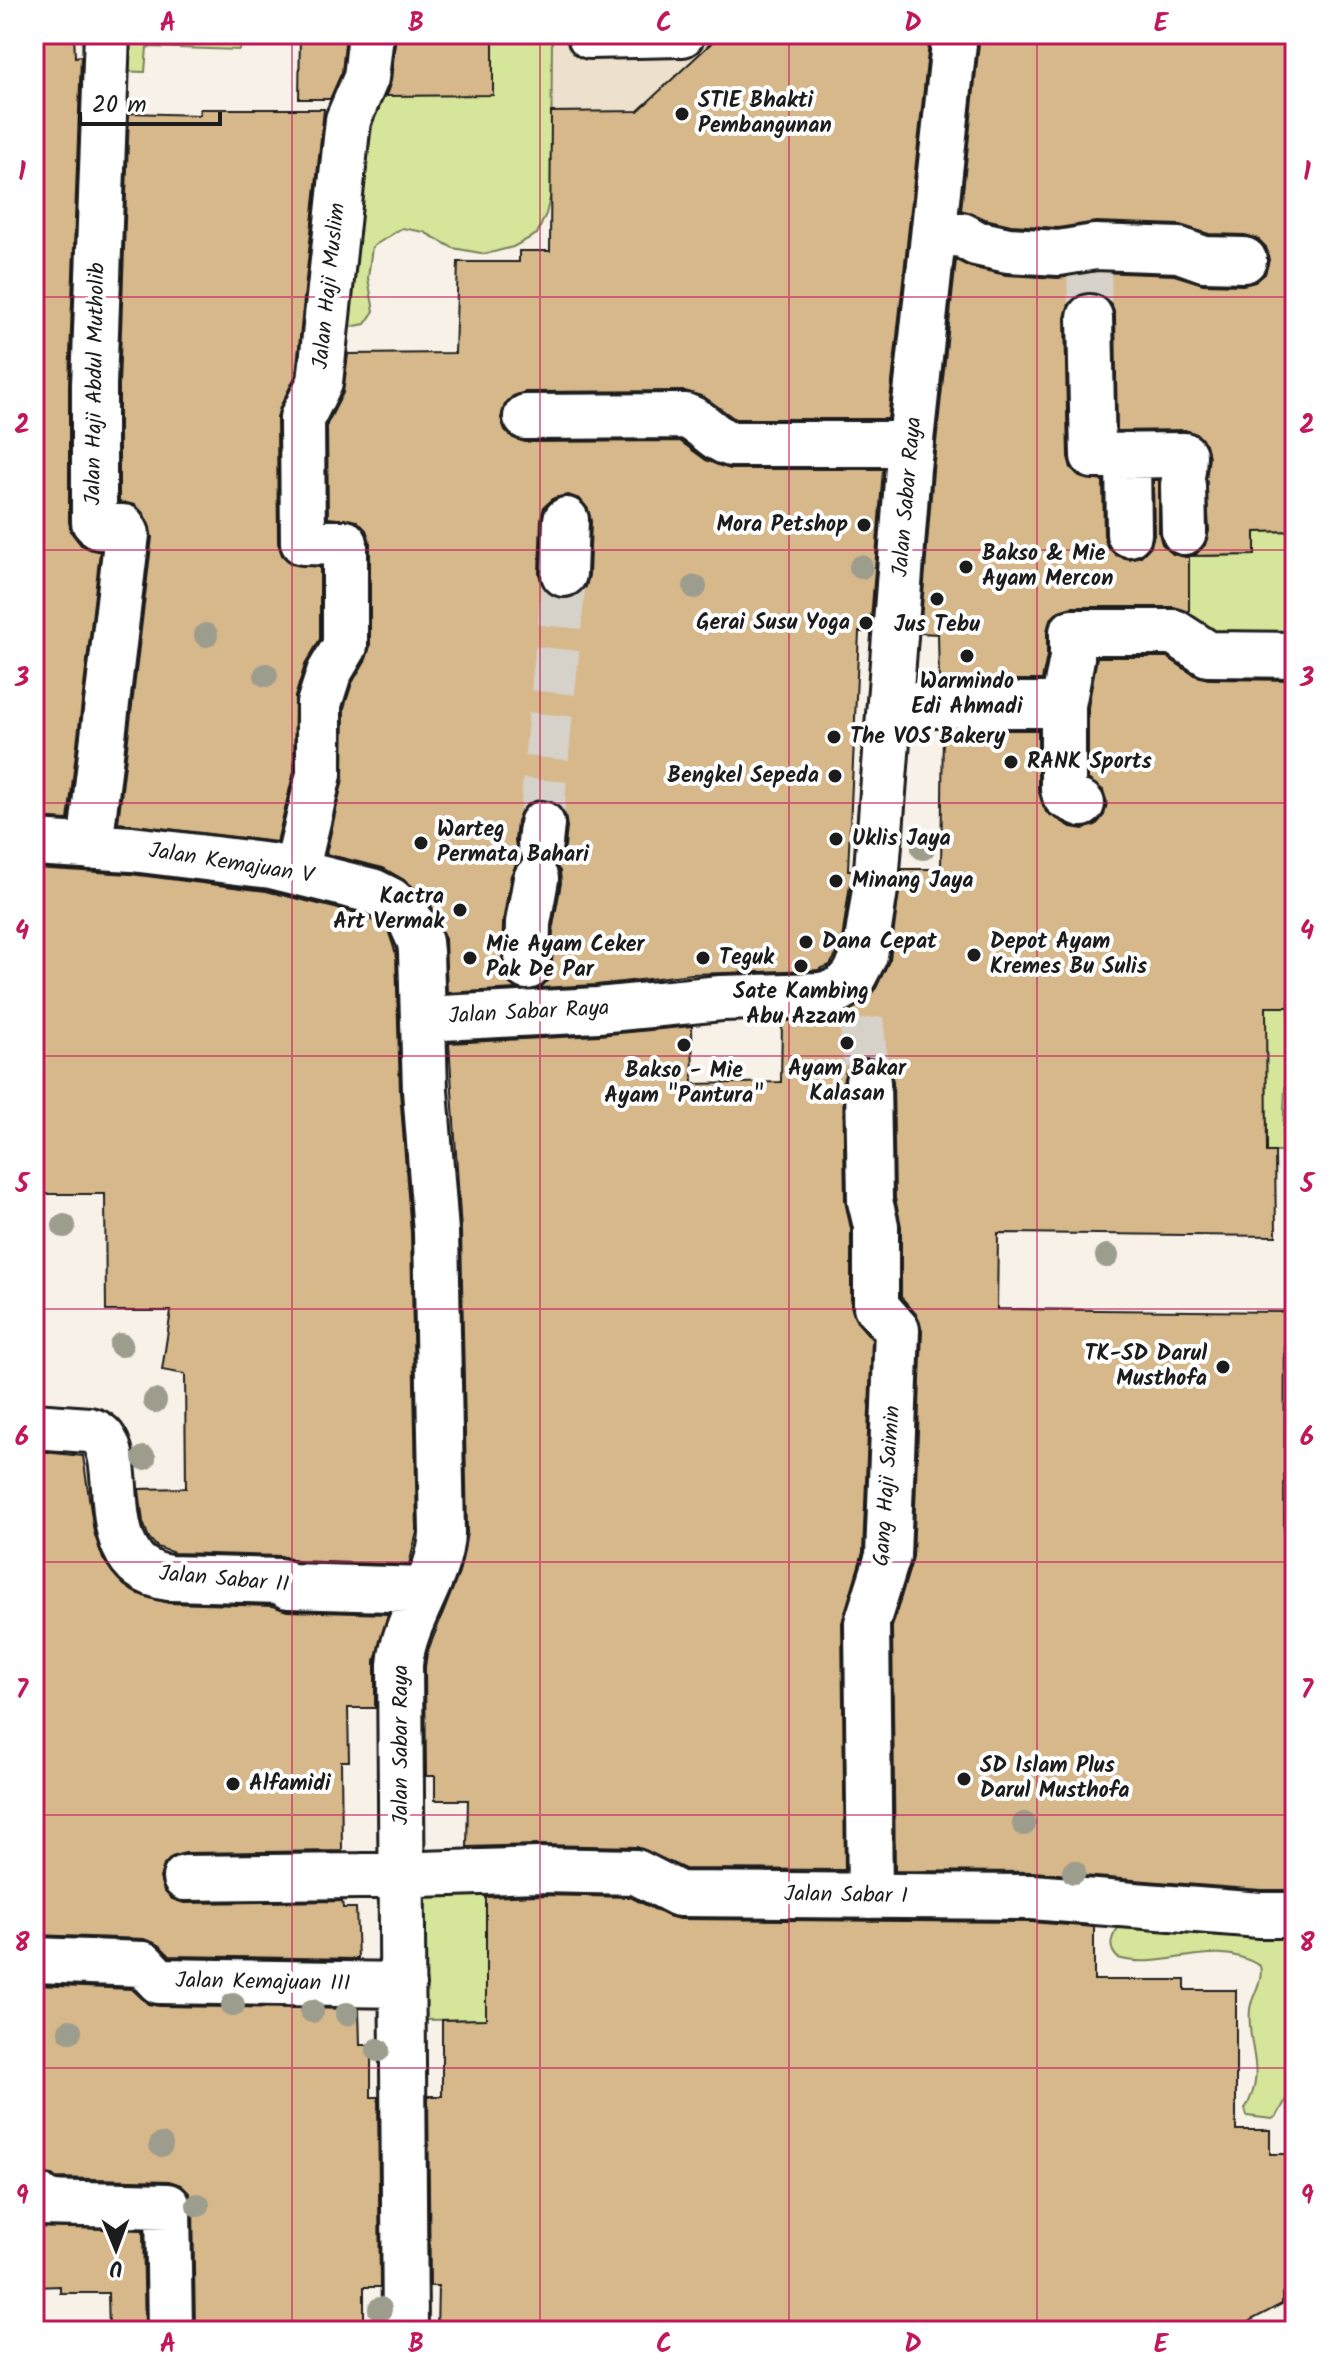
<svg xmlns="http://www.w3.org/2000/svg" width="1329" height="2365" viewBox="0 0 1329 2365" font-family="Kalam,sans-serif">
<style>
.built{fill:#ede0cc}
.green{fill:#d5e599;stroke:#78805a;stroke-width:2}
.building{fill:#d7b88b;stroke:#1c1c1c;stroke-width:2;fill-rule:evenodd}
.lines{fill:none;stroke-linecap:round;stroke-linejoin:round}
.minor-tunnel{stroke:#d6d1c9;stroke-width:44;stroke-dasharray:44 22;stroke-linecap:butt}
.minor-casing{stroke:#1c1c1c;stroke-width:50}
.minor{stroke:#fff;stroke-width:44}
.tree{fill:#9d9d8d}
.grid{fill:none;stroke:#c2185b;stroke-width:2;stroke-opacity:0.55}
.poi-dot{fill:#1c1c1c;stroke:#fff;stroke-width:3}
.labels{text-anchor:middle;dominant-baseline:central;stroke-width:8;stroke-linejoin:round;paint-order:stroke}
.poi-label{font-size:22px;font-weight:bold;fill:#1c1c1c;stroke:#fff;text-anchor:start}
.street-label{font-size:22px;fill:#1c1c1c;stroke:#fff}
.neatline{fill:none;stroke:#c2185b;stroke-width:3}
.grid-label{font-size:26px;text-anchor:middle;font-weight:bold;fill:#c2185b}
</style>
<rect width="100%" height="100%" fill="#f7f1e8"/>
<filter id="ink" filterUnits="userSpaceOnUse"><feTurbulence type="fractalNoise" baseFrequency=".0125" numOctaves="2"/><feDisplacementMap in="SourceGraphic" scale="16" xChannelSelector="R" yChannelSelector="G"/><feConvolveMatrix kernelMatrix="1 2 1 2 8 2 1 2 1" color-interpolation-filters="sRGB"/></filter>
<g filter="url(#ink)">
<path class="built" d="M552,34H765L551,194Z"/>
<path class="green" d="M115,34H242L240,50L147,47L145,72L112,71Z
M386,34H552L551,194L546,214L537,234L513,247L486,254L453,248L424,232L402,228L372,247L368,278L374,311L365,324L350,327L344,316Z
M1204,521V556L1255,555V532L1295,531V646L1200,645L1189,625V555L1178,554V535Z
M1208,1007H1289L1282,1152H1267V1121H1233Z
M486,1889V1997L530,2019L421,2020V1892Z
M1121,1925L1291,1936L1294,1952L1290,1977L1287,2098L1277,2116L1272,2119L1247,2116L1245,2109C1268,2070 1246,2049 1250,2009C1252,1994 1264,1981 1260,1966C1212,1936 1166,1972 1118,1958C1107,1948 1111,1935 1121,1925Z"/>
<path class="building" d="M34,34H74L75,57L81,56L69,384V522L71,532L81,545L100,552L68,820L34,818Z
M300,34H346L342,72L330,99H299Z
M396,34H493V95L386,96L391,81Z
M721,34H930L888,419H735L704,397L685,391L525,392L513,396L505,404L501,418L505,430L513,438L525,442L680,441L706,460L730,469H883L870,632H859L848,870H852L841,947L830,965L818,970L692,974L596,985L540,988L549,979L552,968L553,926L561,883L560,871L554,863L561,857L565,846L567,827L565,815L557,804L544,799L531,802L522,809L517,821L515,841L517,852L522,859L517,863L511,875L503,922L502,966L506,980L516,989L447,993L445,939L431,905L424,896L406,881L383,868L326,854L343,779L344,708L352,683L366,659L370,646V542L366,530L357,521L328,518L327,424L343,393L348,354L455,353L458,262H519V251H550L551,112L638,111ZM568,495L580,499L588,509L591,521L589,575L586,587L576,596L562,599L550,595L542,585L539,573L541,519L544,507L554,498Z
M980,34H1295V191L1291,255H1295V531L1255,532V555L1189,556V612L1174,607H1072L1059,611L1050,620L1047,631V656L1042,680H939L938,634L920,633L933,470L956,260L970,267L1006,275L1058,278L1097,272L1174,275L1203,284L1243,285L1255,282L1265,274L1269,260L1266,247L1258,239L1245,235L1209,234L1180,225L1096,222L1058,228L1011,225L985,219L961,210ZM1089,292L1103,296L1112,305L1115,316L1117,431L1185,430L1197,434L1206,444L1209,457L1206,478L1209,531L1205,545L1196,554L1185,557L1173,554L1162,544L1159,533V480H1153L1154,534L1151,546L1141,556L1129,559L1116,555L1107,546L1104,535L1103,481L1082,478L1071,468L1068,457L1065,318L1069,304L1078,295Z
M200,109H324L296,375L280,407L277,418L278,543L282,555L291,564L320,567V639L305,665L295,697L294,771L277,842L118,823L152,537L144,514L135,505L119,502V385L129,113L200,115Z
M1097,657H1167L1194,675L1208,679L1295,680V918H1290L1289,1007H1266L1267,1152H1275L1276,1236L998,1233L997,1309L1285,1312L1284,1542H1288L1289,1705L1295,1704V1890H1261L1032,1872L895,1871L892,1627L913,1557L922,1331L916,1314L901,1297V1226L895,1198L893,1081L889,1069L881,1061L868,1057L855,1061L846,1071L843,1082L845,1201L851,1229V1306L857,1322L872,1339L863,1552L842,1623L845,1870L685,1869L637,1847L538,1845L467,1847L468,1800H435V1776H426L425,1667L427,1653L459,1573L467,1533L461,1231L449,1043L599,1035L692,1026L693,1084L781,1082L782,1021L822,1020L840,1016L864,1002L876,988L890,959L902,869H941L943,730H1038V789L1046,812L1071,827L1083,829L1096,825L1104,815L1107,803L1103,790L1088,779V707Z
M34,868L130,874L266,891L363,915L388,930L396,954L400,1092L411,1233L417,1532L409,1565L296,1561L281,1556L174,1553L157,1547L149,1538L143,1522L139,1489L186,1488L185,1374L162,1370L171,1311H106L105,1194H34Z
M34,1451L83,1456L94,1532L103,1559L124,1585L134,1592L168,1603L273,1606L287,1611L388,1614L375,1661V1708H348L349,1761H341L342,1851L185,1853L172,1857L164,1865L160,1878L164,1891L172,1899L184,1903L342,1901L343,1908H356L358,1959L170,1956L160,1946L144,1939L34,1935Z
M538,1895L630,1897L668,1916L679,1919L1031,1922L1094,1927V1980H1185V1990H1236V2130H1270V2154H1292L1295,2284L1282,2294V2304L1251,2320L1238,2331H437L438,2286H430L428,2096H442V2020L486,2019V1897Z
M34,1985L132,1989L148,2004L159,2006L359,2009L360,2045H371V2097H378L380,2287H364V2331H195L193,2206L190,2194L181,2185L169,2181L56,2178L52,2175L34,2172Z
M34,2227L143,2230L145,2331H109L108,2293H60V2286L34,2287Z"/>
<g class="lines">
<path class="minor-tunnel" d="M1089,257L1090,317
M542,824C546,740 558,658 564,574
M861,1019L868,1082"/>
<g class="minor-casing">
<path id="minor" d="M590,36L682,34
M934,232L962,235L976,243L1008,250L1059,253L1095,247L1179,250L1204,259L1244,260
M1090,317L1093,456L1184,455L1183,471
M526,417L685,416C704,422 712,439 731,444H911
M1128,455L1129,534
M1183,485L1184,532
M564,574L566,520
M890,705H1063
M1082,804L1065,796L1063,789V705L1072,658V632H1174L1208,654L1295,655
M34,843L132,849L271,866L372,891L390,900L408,915L420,942L421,952L425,1090L436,1232L442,1533C440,1579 404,1618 400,1665L405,2331
M540,843L542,824
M90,847L127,534L123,527H99L94,522V385L107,34
M296,872L319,774V704L329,673L345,646V543L303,542L302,418L320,382L348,120L366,78L371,34
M527,967L528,923L536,879
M423,1019L598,1010L721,998L821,995L834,992L846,985L854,976L865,955L876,883L908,468L955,34
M868,1082L870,1201L876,1226V1306L897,1330L888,1556L867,1623L870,1896
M34,1426L89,1430C139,1440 82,1565 169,1578L280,1581L288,1586L425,1590
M185,1878L361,1876L538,1870L636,1872L679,1894L1032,1897L1260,1915H1295
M34,1960L143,1964L159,1981L403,1985
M34,2197H40V2203L168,2206L170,2331"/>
</g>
<use href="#minor" class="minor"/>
</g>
<g class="tree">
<circle cx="861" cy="567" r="12"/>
<circle cx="695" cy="587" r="12"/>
<circle cx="206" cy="635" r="12"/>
<circle cx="266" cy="675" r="12"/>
<circle cx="923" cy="848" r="12"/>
<circle cx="64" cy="1226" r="12"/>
<circle cx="1107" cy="1256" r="12"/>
<circle cx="121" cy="1345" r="12"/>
<circle cx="155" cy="1401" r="12"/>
<circle cx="144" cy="1458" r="12"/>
<circle cx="1024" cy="1824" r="12"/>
<circle cx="1074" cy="1872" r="12"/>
<circle cx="233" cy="2005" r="12"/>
<circle cx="312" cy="2011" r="12"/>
<circle cx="347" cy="2014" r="12"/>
<circle cx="70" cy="2031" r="12"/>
<circle cx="378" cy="2050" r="12"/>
<circle cx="161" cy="2145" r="12"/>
<circle cx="198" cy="2205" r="12"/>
<circle cx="380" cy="2309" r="12"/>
</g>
</g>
<path class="grid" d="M292,34V2331M540,34V2331M789,34V2331M1037,34V2331M34,297H1295M34,550H1295M34,803H1295M34,1056H1295M34,1309H1295M34,1562H1295M34,1815H1295M34,2068H1295"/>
<g class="poi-dot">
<circle cx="682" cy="114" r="8"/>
<circle cx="864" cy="525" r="8"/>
<circle cx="966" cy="567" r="8"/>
<circle cx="937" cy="599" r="8"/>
<circle cx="866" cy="623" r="8"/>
<circle cx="967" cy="656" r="8"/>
<circle cx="834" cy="737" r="8"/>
<circle cx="1011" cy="762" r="8"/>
<circle cx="835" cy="776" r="8"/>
<circle cx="836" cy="839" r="8"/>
<circle cx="421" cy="843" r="8"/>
<circle cx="836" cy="881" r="8"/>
<circle cx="460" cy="910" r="8"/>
<circle cx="806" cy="942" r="8"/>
<circle cx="974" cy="955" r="8"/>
<circle cx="470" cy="958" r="8"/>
<circle cx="703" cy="958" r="8"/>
<circle cx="801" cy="966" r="8"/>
<circle cx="847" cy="1043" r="8"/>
<circle cx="684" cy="1045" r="8"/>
<circle cx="1223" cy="1367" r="8"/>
<circle cx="964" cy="1779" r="8"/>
<circle cx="233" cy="1784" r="8"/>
</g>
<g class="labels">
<g class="poi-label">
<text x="698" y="101">STIE Bhakti<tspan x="698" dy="25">Pembangunan</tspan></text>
<text x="848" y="525" text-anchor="end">Mora Petshop</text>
<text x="982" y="554">Bakso &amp; Mie<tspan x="982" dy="25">Ayam Mercon</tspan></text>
<text x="850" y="623" text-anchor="end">Gerai Susu Yoga</text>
<text x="937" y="625" text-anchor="middle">Jus Tebu</text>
<text x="967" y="682" text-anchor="middle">Warmindo<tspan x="967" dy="25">Edi Ahmadi</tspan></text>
<text x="850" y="737">The VOS Bakery</text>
<text x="1027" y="762">RANK Sports</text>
<text x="819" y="776" text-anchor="end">Bengkel Sepeda</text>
<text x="437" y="830">Warteg<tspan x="437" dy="25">Permata Bahari</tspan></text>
<text x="852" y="839">Uklis Jaya</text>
<text x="852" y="881">Minang Jaya</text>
<text x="444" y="897" text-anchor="end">Kactra<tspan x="444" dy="25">Art Vermak</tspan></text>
<text x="822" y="942">Dana Cepat</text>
<text x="990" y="942">Depot Ayam<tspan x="990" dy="25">Kremes Bu Sulis</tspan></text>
<text x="486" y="945">Mie Ayam Ceker<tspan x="486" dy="25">Pak De Par</tspan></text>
<text x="719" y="958">Teguk</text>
<text x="801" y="992" text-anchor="middle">Sate Kambing<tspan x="801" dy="25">Abu Azzam</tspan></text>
<text x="847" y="1069" text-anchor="middle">Ayam Bakar<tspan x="847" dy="25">Kalasan</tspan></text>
<text x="684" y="1071" text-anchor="middle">Bakso - Mie<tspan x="684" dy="25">Ayam "Pantura"</tspan></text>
<text x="1207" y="1354" text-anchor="end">TK-SD Darul<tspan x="1207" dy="25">Musthofa</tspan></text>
<text x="980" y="1766">SD Islam Plus<tspan x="980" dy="25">Darul Musthofa</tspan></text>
<text x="249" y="1784">Alfamidi</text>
</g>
<g class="street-label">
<text transform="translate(330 286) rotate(-84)">Jalan Haji Muslim</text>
<text transform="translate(96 384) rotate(-89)">Jalan Haji Abdul Mutholib</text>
<text transform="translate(908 497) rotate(-85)">Jalan Sabar Raya</text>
<text transform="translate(231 864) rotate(9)">Jalan Kemajuan V</text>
<text transform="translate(529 1013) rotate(-3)">Jalan Sabar Raya</text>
<text transform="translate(888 1486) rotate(-86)">Gang Haji Saimin</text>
<text transform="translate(224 1580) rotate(5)">Jalan Sabar II</text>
<text transform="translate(401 1745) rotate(-90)">Jalan Sabar Raya</text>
<text transform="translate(846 1896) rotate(1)">Jalan Sabar I</text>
<text transform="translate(263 1983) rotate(1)">Jalan Kemajuan III</text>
</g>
</g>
<rect width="1329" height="2365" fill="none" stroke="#fff" stroke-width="88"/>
<g transform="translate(116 2249) rotate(179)" stroke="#ffffff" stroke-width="6" paint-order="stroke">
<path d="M0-6L14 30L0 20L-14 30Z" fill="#1c1c1c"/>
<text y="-12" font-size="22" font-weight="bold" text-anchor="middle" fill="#1c1c1c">U</text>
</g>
<path d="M80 112v12h140v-12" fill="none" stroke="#1c1c1c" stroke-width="4"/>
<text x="92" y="112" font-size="24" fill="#1c1c1c" stroke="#ffffff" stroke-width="6" paint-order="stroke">20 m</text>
<rect x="44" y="44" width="1241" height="2277" class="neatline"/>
<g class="grid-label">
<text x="168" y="31">A</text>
<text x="416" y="31">B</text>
<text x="664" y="31">C</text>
<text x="913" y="31">D</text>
<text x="1161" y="31">E</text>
<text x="22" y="180">1</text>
<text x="1307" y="180">1</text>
<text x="22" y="433">2</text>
<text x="1307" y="433">2</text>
<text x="22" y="686">3</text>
<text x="1307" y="686">3</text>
<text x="22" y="939">4</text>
<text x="1307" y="939">4</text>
<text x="22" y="1192">5</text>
<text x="1307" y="1192">5</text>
<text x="22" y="1445">6</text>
<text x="1307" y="1445">6</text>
<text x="22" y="1698">7</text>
<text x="1307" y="1698">7</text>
<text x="22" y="1951">8</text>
<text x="1307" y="1951">8</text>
<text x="22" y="2204">9</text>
<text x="1307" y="2204">9</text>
<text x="168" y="2352">A</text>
<text x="416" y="2352">B</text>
<text x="664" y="2352">C</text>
<text x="913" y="2352">D</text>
<text x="1161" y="2352">E</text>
</g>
</svg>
